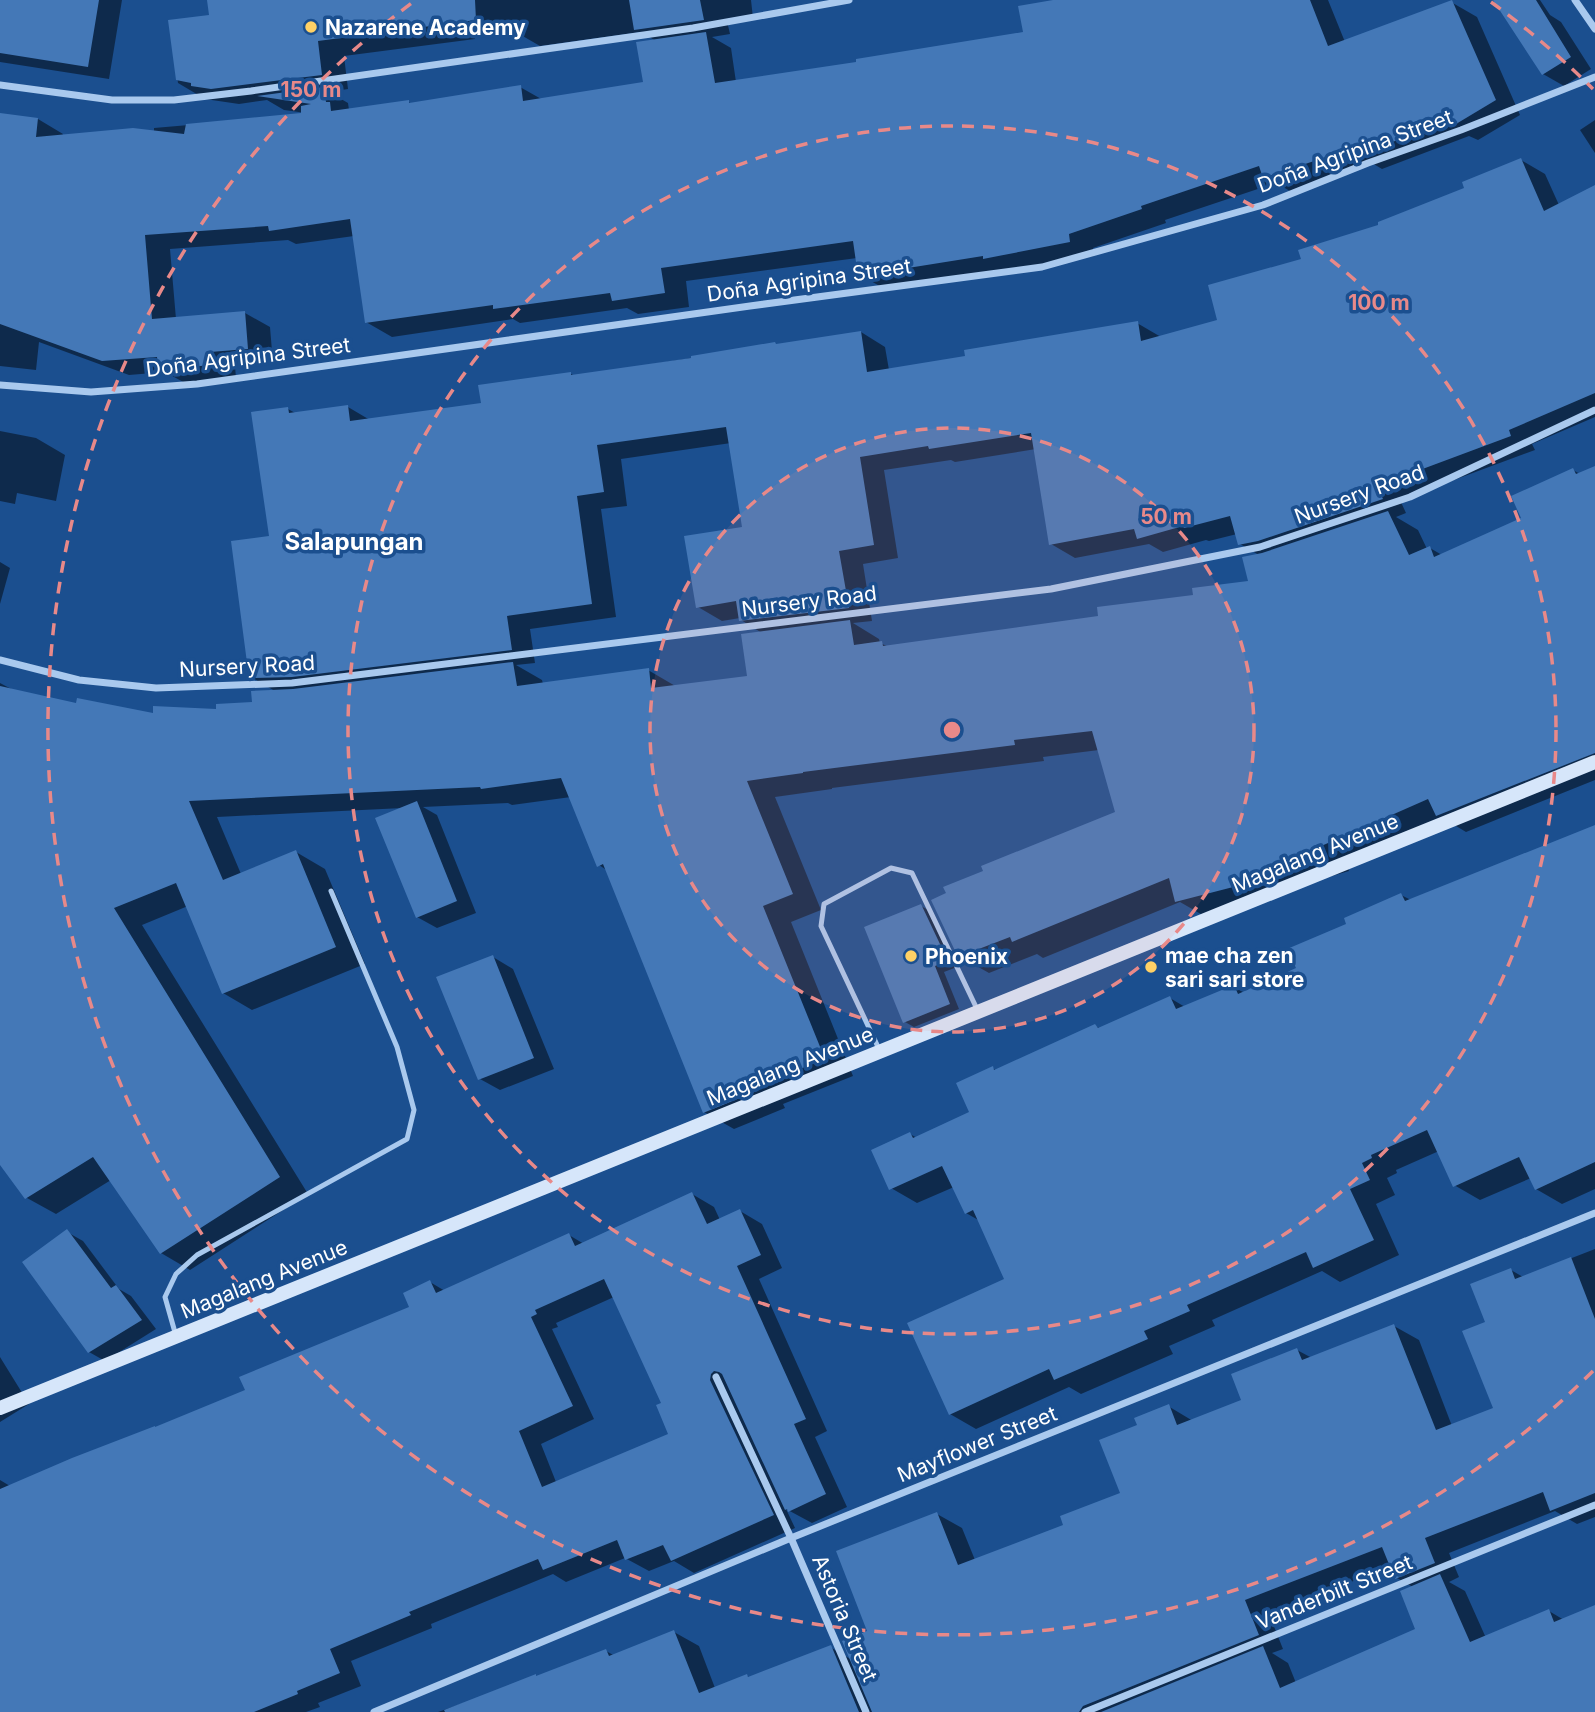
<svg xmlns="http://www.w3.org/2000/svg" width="1595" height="1712" viewBox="0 0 1595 1712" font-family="Inter,sans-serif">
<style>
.shadow{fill:#0007;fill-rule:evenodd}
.building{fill:#4478b7;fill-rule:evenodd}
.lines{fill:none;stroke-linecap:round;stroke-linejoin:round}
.lane{stroke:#a9c9ee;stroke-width:5}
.street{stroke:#a9c9ee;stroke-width:7}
.secondary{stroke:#d6e6fa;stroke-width:14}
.ring{fill:none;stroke:#e88989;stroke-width:3.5;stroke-dasharray:12 9}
.poi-dot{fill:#ffd166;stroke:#1b4f8f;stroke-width:2.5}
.labels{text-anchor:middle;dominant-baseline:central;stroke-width:7;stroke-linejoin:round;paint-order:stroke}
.poi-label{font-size:21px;font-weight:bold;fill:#fff;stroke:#1b4f8f;text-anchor:start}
.street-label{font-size:21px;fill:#fff;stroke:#1b4f8f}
.quarter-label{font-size:24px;font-weight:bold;fill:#fff;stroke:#1b4f8f}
.centre{fill:#e88989;stroke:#1b4f8f;stroke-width:3.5}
.ring-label{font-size:21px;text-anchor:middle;font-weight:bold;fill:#e88989;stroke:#1b4f8f;stroke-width:7;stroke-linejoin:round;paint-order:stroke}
</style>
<rect width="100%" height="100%" fill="#1b4f8f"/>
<path class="shadow" d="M0,0H122L109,79L0,62Z
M208,0H751L753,18L727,21L730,34L712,37L731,48L736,82L858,64L1025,34L1064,0H1328L1345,42L1451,2L1477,17L1520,115L1478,140L1469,136L1382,169L1372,163L1290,191L1276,183L1165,220L1166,223L1093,248L1094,256L885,289L860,275L857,258L686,281L689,307L638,314L627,308L520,323L513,319L392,337L366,322L354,236L296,244L288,240L170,249L176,319L245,313L270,327L273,363L235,365L236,379L185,383L165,372L129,375L39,342L36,370L0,366V115L38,119L63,134L62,136L154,132V128L306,115V113L284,110L267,100L239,104L205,99L178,83L170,22L211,17ZM514,31L540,46L641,32L656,41L645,83L543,100L520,87L412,104L408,102L349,110L348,103L329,92L348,89L344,56L475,39V36Z
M1495,0H1540L1550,15L1561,22L1591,69L1564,86L1543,74Z
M1595,120V153L1580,130Z
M1521,160L1545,174L1559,205L1595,187V417L1532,444L1535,450L1400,500L1406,513L1396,517L1418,530L1427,549L1430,548L1442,555L1523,519L1573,470L1580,474L1595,468V780L1466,832L1446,820L1347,863L1349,871L1267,895L1206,917L1180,902L1043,958L1037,954L989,973L959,956L948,894L1117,813L1099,750L1043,757L1044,761L832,788V789L775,797L821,910L791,922L853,1076L783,1104L785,1108L734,1129L704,1112L608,871L599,865L571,797L512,805L508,803L423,807L437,815L476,913L437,928L417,917L403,808L217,817L241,874L296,852L325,869L365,964L252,1010L223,993L188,906L142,925L308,1194L190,1270L161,1253L111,1180L56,1214L27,1198L0,1162V683L15,691L77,705L154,715L218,710L254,703L275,691L251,677L288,409L297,414L348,407L370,420L483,404L571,374L575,376L861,332L885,347L889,370L967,358L1137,323L1161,337L1220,321L1303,261L1467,189ZM731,443L744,528L698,607L722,621L740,618L741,620L762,633L749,677L677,687L648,670L543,684L542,680L516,665L535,663L530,629L616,617L601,509L627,506L621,459ZM1036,449L1051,544L1075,558L1149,544L1163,552L1206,540L1209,541L1237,534L1240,544L1259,555L1250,582L1195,597L1100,618L889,647L880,643L879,639L853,623L872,621L863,564L898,558L884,470L951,460L955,462Z
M0,431L36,438L65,455L56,501L17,493L15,504L0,501Z
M0,562L10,568L0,604Z
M1595,827V1189L1562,1204L1536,1189L1531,1178L1480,1200L1454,1185L1439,1151L1396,1170L1397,1173L1387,1178L1395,1195L1376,1204L1399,1255L1340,1282L1322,1271L1212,1320L1215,1326L1169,1346L1173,1354L1081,1394L1069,1387L976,1429L950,1414L1007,1279L980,1221L966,1213L954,1187L917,1203L891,1188L910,1134L917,1138L972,1113L992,1068L997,1071L1095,1026L1101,1029L1170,998L1185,1007L1233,987L1245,993L1298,969L1348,925L1401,895L1411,900Z
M921,906L930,911L957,967L944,972L959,1009L914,1027L905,1022Z
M493,957L513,969L554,1069L500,1090L480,1079Z
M692,1194L714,1207L720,1220L740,1211L762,1224L782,1268L759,1279L827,1431L815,1437L847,1507L812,1523L786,1509L795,1528L694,1573L674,1561L649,1571L625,1558L566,1582L553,1574L431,1624L432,1628L351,1661L361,1686L318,1703L320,1707L306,1712H0V1480L10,1486L247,1391L412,1308L430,1282L445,1291L569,1235L584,1244ZM614,1297L663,1404L671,1435L556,1482L541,1444L594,1419L552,1329L558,1327L556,1323Z
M67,1232L83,1241L119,1289L131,1296L156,1329L105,1361L89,1352Z
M1595,1249V1517L1577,1524L1555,1511L1449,1553L1459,1577L1449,1582L1465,1591L1486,1638L1549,1611L1564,1620L1595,1607V1712H438L538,1677L606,1651L615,1656L674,1632L699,1646L715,1688L747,1676L750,1678L830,1647L852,1660L870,1632L937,1514L962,1528L975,1560L1065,1526L1122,1494L1139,1426L1168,1406L1193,1421L1244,1401L1297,1350L1312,1358L1394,1326L1419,1340L1452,1426L1495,1409L1487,1323L1511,1270L1523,1277ZM1392,1566L1397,1578L1413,1587L1417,1630L1296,1683L1288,1663L1272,1653L1283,1649L1269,1614Z
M0,1357L29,1404L0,1422Z"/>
<path class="building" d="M0,0H99L88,67L0,53Z
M207,0H475L476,20L318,41L322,75L211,89L191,86V83L176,80L168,20L209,15Z
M629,0H700L704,20L634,30Z
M1053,0H1310L1328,46L1452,0L1496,100L1451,127L1447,121L1356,156L1353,148L1263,178L1259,166L1141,206L1142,209L1069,234L1070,242L983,259V256L858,276L853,241L661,268L665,293L612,301L610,293L493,309V305L365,323L350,219L269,231L268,226L145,235L152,319L245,311L248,349L210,352L211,365L158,370L157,357L102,361L0,324V113L38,118L36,137L133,128L184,134L186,124L301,113V106L311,104L257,96L324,87L326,102H330L331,111L409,100V103L521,85L523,101L643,82L636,42L706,32L715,83L856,62V59L1023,32L1018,6Z
M1493,0H1536L1571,57L1542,75Z
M1521,158L1544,211L1595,185V393L1509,430L1511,436L1377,486L1383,499L1258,541L1238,545L1230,516L1184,528L1183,526L1137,539L1134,529L1049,545L1031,433L929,449L928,446L860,457L874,545L839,551L849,608L739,621L736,601L696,608L684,536L742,527L726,427L597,445L604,492L577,496L592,604L507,616L512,650L292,677L249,678L231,541L269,536L251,412L288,407L289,413L348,405L350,421L481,403L478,385L571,372V375L691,358V356L775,342L776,344L861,331L867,372L965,356L964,350L1138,321L1141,341L1217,320L1208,285L1301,259L1298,250L1378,225V222L1464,188L1462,182Z
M1595,466V753L1436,816L1428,799L1319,847L1321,855L1239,878L1241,885L1175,902L1169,878L1012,942L1010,937L958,957L931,900L946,893L943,887L983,871L981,866L1115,812L1092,731L1014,740L1015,745L803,772V773L747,781L793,894L763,906L825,1059L755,1087L757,1091L703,1113L603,864L597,867L561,778L481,789L480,787L189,801L223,880L296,850L336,947L222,994L176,883L114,908L280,1177L160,1254L93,1157L25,1199L0,1165V686L76,703L77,698L153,713V706L216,709V704L252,702L251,691L293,689L513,662L517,686L649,668L651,688L747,676L741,634L850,620L854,645L882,641L883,646L1098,616L1097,607L1193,595L1192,588L1248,581L1242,557L1262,553L1388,511L1409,555L1430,546L1434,557L1521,518L1511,496L1573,468L1576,474Z
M417,801L457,901L416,918L375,818Z
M1595,825V1162L1535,1190L1519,1157L1453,1187L1427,1130L1371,1155L1372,1158L1362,1163L1370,1180L1350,1189L1374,1240L1313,1268L1306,1252L1187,1305L1190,1311L1144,1331L1148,1339L1054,1380L1049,1369L949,1415L907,1323L1004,1279L973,1210L965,1214L942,1166L889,1190L871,1150L910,1132L913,1138L969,1112L956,1083L993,1066L994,1070L1095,1024L1098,1028L1170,996L1176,1009L1234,985L1238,994L1296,968L1287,949L1346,924L1344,918L1401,893L1405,901Z
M921,904L948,961L935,966L950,1004L903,1023L864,927Z
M493,955L534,1058L478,1080L436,977Z
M692,1192L707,1224L740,1209L761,1255L737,1266L806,1419L794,1424L826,1494L788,1512L787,1509L785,1510L722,1374L719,1372L714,1371L711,1374L710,1380L774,1515L671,1561L663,1545L625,1560L617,1540L543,1570L538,1559L409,1612L411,1615L330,1649L340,1673L297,1691L298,1694L254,1712H0V1489L72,1458L155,1426V1427L245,1390L239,1377L409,1307L403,1293L430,1280L436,1293L569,1233L575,1246ZM604,1279L661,1403L656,1405L668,1434L542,1487L519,1431L573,1406L531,1317L537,1314L535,1310Z
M67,1229L111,1288L116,1285L142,1320L88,1353L22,1262Z
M1571,1257L1595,1319V1493L1550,1511L1543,1492L1425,1538L1435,1563L1395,1579L1382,1547L1245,1600L1259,1635L1083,1706L1079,1712H872L842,1641L867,1631L836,1551L937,1512L958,1565L1063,1525L1060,1516L1120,1493L1099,1440L1137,1425L1134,1418L1169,1404L1177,1425L1241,1400L1231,1374L1297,1348L1302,1360L1394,1324L1436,1430L1493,1408L1462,1331L1485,1322L1470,1284L1511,1268L1515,1279Z
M1440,1574L1470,1642L1549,1609L1554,1622L1595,1605V1712H1101L1263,1646L1280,1688L1415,1629L1400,1591Z
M674,1630L699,1693L747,1674L748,1677L831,1645L859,1712H445L444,1710L536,1674V1676L606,1649L609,1656Z"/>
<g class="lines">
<path class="lane" d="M879,1049L821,926L824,904L891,868L912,873L977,1009
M176,1336L165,1297L176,1274L197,1255L407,1139L414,1110L397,1047L331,891"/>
<path class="street" d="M1575,0L1595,29
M0,85L112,100H174L251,91L693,28L849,0
M0,385L91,392L197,384L750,306L1042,267L1263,205L1368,163L1461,130L1595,77
M0,660L79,680L156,688L292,683L1051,589L1260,547L1410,497L1595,410
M716,1377L791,1538L866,1712
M374,1712L791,1538L1595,1213
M1085,1712L1595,1505"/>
<path class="secondary" d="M0,1408L1595,762"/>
</g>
<circle cx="952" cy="730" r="302" fill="#e88989" fill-opacity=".12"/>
<g class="ring">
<circle cx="952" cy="730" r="302"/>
<circle cx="952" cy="730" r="604"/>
<path d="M1593 1371A906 906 0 1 1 413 2M1491 2A906 906 0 0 1 1593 89"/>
</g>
<g class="poi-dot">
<circle cx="311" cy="27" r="7"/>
<circle cx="911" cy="956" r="7"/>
<circle cx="1151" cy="967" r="7"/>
</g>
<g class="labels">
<g class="poi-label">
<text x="325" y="27">Nazarene Academy</text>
<text x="1165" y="955">mae cha zen<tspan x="1165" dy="24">sari sari store</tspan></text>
<text x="925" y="956">Phoenix</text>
</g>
<g class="street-label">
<text transform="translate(1355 151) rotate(-20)">Doña Agripina Street</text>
<text transform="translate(809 280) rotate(-8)">Doña Agripina Street</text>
<text transform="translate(248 357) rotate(-7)">Doña Agripina Street</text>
<text transform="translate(1359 494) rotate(-20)">Nursery Road</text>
<text transform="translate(809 601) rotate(-7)">Nursery Road</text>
<text transform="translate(247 666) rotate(-3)">Nursery Road</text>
<text transform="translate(1315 853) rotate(-22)">Magalang Avenue</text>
<text transform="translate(790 1066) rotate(-22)">Magalang Avenue</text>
<text transform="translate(264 1279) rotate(-22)">Magalang Avenue</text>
<text transform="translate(977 1444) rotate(-22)">Mayflower Street</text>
<text transform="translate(1334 1592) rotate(-22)">Vanderbilt Street</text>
<text transform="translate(845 1618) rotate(67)">Astoria Street</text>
</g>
<g class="quarter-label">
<text x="354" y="541">Salapungan</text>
</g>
</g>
<circle cx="952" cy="730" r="10" class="centre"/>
<g class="ring-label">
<text x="311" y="97">150 m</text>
<text x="1379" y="310">100 m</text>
<text x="1166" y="524">50 m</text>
</g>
</svg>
